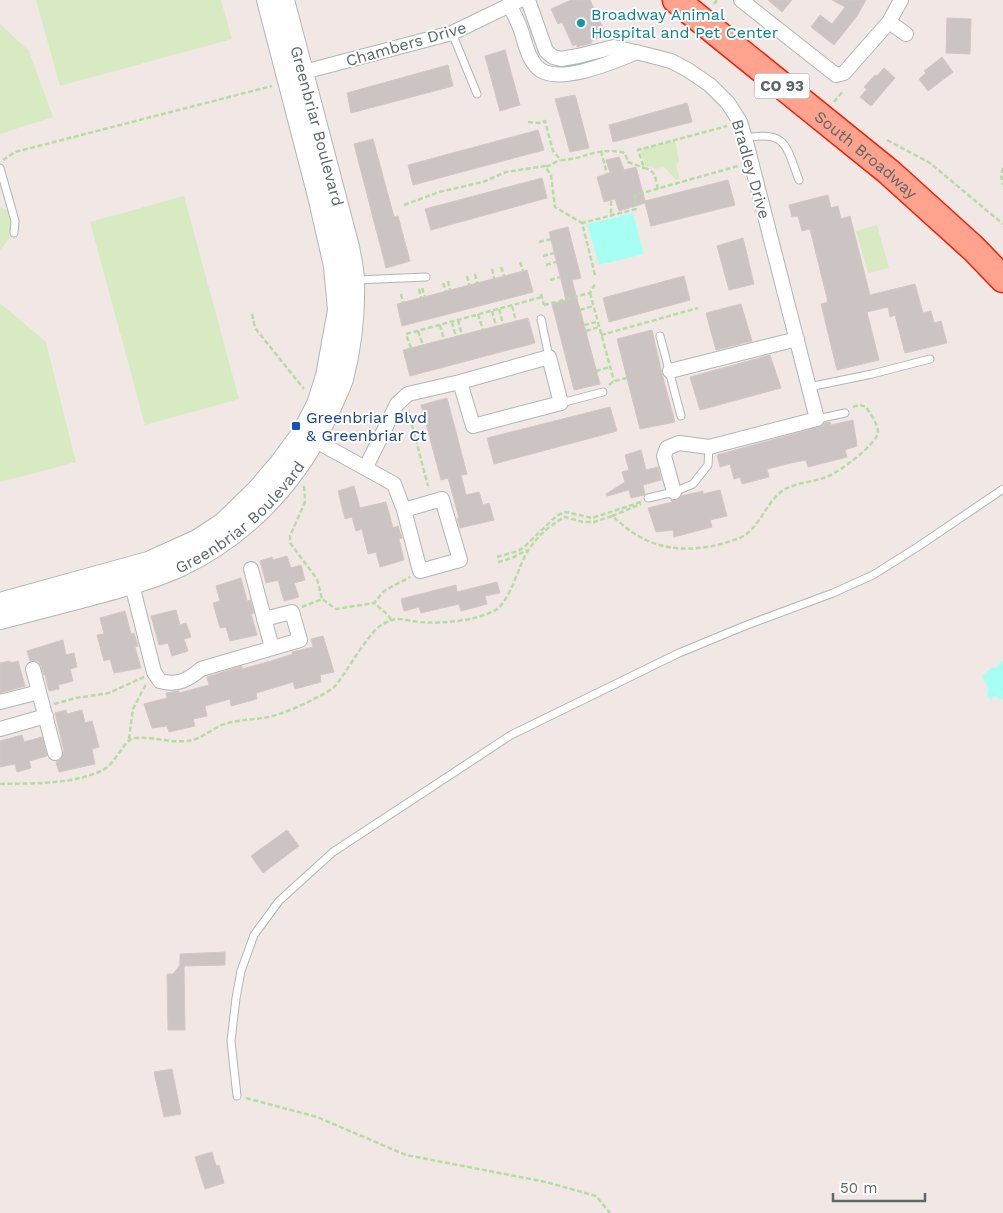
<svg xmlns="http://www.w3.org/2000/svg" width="1003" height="1213" viewBox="0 0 1003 1213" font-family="'Work Sans',sans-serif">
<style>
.green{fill:#d8eac1}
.water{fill:#a7fff3}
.building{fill:#ccc4c3;stroke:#d6c5c3}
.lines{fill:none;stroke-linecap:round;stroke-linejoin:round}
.lane-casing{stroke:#aeb6b6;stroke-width:9}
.street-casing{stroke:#aeb6b6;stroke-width:16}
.secondary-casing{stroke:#aeb7b7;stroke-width:22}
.highway-casing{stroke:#f61c00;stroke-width:29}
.path{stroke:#b5dda3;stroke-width:2.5;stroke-dasharray:5 2.5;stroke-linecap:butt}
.lane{stroke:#fff;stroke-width:7}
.street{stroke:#fff;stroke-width:14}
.secondary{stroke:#fff;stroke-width:20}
.highway{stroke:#ffa28e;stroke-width:26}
.culture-dot{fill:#0f9aa8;stroke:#fff;stroke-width:2}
.transit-dot{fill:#1a4fb4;stroke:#fff;stroke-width:2}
.labels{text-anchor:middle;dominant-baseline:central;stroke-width:4;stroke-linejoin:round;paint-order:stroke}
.shield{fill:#fff;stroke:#8e9595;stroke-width:1}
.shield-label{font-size:15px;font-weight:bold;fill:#5d6767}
.culture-label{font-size:16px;fill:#0d838f;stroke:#fff;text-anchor:start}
.street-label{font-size:16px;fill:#5d6767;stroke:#fff}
.transit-label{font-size:16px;fill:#164399;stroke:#fff;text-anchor:start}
</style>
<rect width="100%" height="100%" fill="#f1e8e6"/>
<path class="green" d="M36,0H221L232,39L60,86Z
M0,24L29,51L53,117L0,134Z
M675,140L679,161L676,165L680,179L676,180L664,167L655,169L651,166H645L640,150Z
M184,196L239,399L145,425L90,222Z
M0,207L13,213L14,233L0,250Z
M877,225L889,268L868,273L856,231Z
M0,303L46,342L76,462L0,482Z"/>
<path class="water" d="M633,213L644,254L599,265L587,224Z
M1003,660V700L994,696L991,701L987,696L988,689L982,676L992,667L996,668Z"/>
<path class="building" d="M571,0H590L606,34L591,41L592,43L577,47V44L573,46L562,22L558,24L551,9Z
M768,0H792L782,12Z
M832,0H866L857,16L834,45L811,27L820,15L832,24L845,7Z
M947,18L971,19L970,54L946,53Z
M505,50L520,105L500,111L485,56Z
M942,57L953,72L928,91L919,79L926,73L924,71Z
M448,65L453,86L351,113L347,93Z
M884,68L895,78L871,106L860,97L867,89L864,87L875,75L877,76Z
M575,95L589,148L570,152L555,99Z
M687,103L692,122L613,142L609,125Z
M538,130L544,150L413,185L408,165Z
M373,139L394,217L398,216L410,261L386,268L354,144Z
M619,157L624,170L636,167L645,201L728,180L735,205L651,226L645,203L619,211L615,199L604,202L597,177L610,173L606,160Z
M542,178L547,198L431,230L425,209Z
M828,195L831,208L838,206L841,219L850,216L870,295L915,284L923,313L931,311L934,323L941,321L947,343L905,353L895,315L890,317L888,307L867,312L879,360L837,370L821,304L828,302L810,229L802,231L798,216L792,217L789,205Z
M568,227L581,278L572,280L600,384L574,390L552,304L566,300L549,232Z
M743,238L754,284L729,290L717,246Z
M527,270L533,292L402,326L397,304Z
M684,276L690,300L609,322L603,298Z
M741,304L752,341L716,350L706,313Z
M528,318L535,343L410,376L403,350Z
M652,330L662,374L675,422L640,429L617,339Z
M770,355L781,388L700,410L690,377Z
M447,398L467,474L461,475L466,495L479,492L483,505L489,503L494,520L460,528L457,518H459L448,478L441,480L421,405Z
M610,407L617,431L494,464L487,438Z
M853,420L857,446L845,450L847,457L808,467L806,460L791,463L767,469L769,477L742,484L740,477L734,479L730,464L720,467L717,455L819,427L825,423L830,422L831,425Z
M641,450L646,470L658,467L661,480L643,485L645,494L644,495L631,498L629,490L607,496L606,494L625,482L622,472L629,470L625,455Z
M354,486L360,508L386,502L393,528L398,526L402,538L399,539L404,560L380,567L376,552L368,554L362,529L356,531L352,517L345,519L338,491Z
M720,490L727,516L710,520L712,527L674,537L673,530L656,532L648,508L672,502L671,500H677L681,496L703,491V494Z
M287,556L291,568L301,565L305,580L294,583L299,597L284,601L278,580L266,583L260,561L272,557L273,560Z
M241,578L247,601L250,600L254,613L251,614L257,635L230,641L226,627L220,628L213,603L220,601L216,586Z
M497,582L500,593L485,596L487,604L461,611L459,604L421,613L419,607L404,611L401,599L456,585L457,592Z
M176,610L180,625L186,623L191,637L184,639L188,651L172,656L168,643L159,645L151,616Z
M125,611L131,634L134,633L138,646L135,647L141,668L114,673L110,659L104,661L97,635L104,634L100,618Z
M323,636L334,672L320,675L321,682L295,689L293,682L256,693L257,699L231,706L230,699L205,706L207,716L193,719L195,726L169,732L167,726L152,728L144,704L167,698L166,693L179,691V693L209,685L207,677L242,666V669L271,661L293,654L292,652L313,647L311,639Z
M63,640L66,655L74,653L77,667L70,669L73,681L58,685L59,689L49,691L45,675H44L41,666L38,661H30L27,651Z
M10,661V663L18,661L25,686L0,693V663Z
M66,710L67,714L82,710L85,723L92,721L99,747L92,749L95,764L59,772L56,762L61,759L64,751L55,713Z
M22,735L24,742L42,737L47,756L29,761L31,768L17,772L15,764L0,767V741Z
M287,830L299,846L263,873L251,856Z
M225,952V965L184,966L185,1030H168L167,974H173L180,965V954Z
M172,1069L181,1114L164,1117L154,1072Z
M212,1152L216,1166L219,1165L224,1183L205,1189L195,1157Z"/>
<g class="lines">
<g class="lane-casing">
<path id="lane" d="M452,33L477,94
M745,138C787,130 786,146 799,180
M0,168L15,221L14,233
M356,280L426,277
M541,319L549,357
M660,336L681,416
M809,387L872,374L930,359
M561,403L603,392
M817,419L845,413
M648,498L674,492L693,484L708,465L709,447
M237,1096L231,1041L236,998L241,971L254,935L279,901L333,852L511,735L679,653L747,625L833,593L873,575L919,546L1003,489"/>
</g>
<g class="street-casing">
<path id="street" d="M528,0L546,51L553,57L561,59L578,56L614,47L648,55L671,61L688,70L710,85L728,103L740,122L745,138L817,419L709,447L679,443L667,448L664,456L674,492
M741,0L836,75L844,73L889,22L901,0
M510,6C514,14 518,22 521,30C525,42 527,56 536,66C554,88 615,61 637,52
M889,22L906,34
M296,74L452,33L520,0
M670,371L797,339
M307,436L394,484L404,510L420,571L460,560L442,499L404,510
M366,467L397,404L408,394L460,382L549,357L561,403L473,426L460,382
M251,569L272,648
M130,577L154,672L160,681C177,686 188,680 201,669L300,640L292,612L264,619
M33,669L55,753
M0,702L39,692
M0,729L46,716"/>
</g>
<g class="secondary-casing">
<g id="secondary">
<path d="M0,603L148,562L197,540L223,523L257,490L280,463L302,433L317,404L326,376L338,310L334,266L318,196L267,0"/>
<path id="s1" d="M0,619C31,611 61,603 92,595C122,587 153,579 181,566C250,533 301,476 331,407C335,398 340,388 343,379C351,348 355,313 354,281C354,270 351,259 349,247L284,0"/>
</g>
</g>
<g class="highway-casing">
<g id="highway">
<path id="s2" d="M676,0L889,172L974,249L1003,279"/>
</g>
</g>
<path class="path" d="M714,4L717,0
M834,102L843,91
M528,122L539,123L545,121L553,151L561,160C586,159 598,146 625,153L628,162L644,168
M887,140L930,163L1003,224
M601,151L607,174
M3,160L15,152L272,86
M546,167L560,160
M1003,168L1001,175L1003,185
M658,189C655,178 656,170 644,168L638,150L727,126
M611,201V215
M404,205L439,192L483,182L506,172L545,166L551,175L555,207L582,223
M539,242L551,239
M543,256L554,253
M520,262L523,271
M546,265L556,262
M501,267L504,276
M492,269L494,278
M475,274L477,283
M595,275L582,223L636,209L635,195L738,166
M467,276L469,285
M550,280L560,277
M448,281L450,290
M443,283L446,291
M422,288L425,297
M419,289L421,298
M590,293L614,381
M401,294L403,303
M541,294L544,305
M544,305L590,293L595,284
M512,306L516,321
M499,309L503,324
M580,310L593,306
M492,311L496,326
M252,314L255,328L304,389
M478,314L483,330
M458,320L462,335
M452,322L456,337
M440,325L444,340
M584,325L597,322
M418,331L423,345
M586,331L599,327
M601,335L698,308
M411,348L406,334L542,297
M596,371L610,367
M609,385L614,381L627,378
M408,410L428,486
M304,486L305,502L290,536V543L317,579L322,599
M612,516L641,504
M497,557L518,551L524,547L550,522L558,515L566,512L592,518L641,502
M498,562L512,558L527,550
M302,607L322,599L336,609L374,603
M391,620L388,615L374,603L384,591L410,577
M54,704L76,698L109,693L144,677
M129,739L133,709L146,684
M0,784C34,783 69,785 101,771C116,765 123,739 135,738C150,736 169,743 187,741C200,740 210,730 222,725C235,720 249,720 263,718C281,716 316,699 332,689C337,685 340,679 344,674C352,662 371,630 383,624C399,615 404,621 420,622C442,624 474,621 494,611C511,602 518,565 529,549C538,536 551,524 565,517L583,522H594L612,516C621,523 630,532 640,537C665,551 695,551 721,544C731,541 741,539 749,532C763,519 768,500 785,489C799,482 815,482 829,476C840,471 879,443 878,431C877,423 870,413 866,407L860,405L852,407
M246,1098L317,1117L406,1155L546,1182L596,1196L610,1213"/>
<use href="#lane" class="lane"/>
<use href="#street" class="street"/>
<use href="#secondary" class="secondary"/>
<use href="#highway" class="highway"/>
</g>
<circle class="culture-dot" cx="581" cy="23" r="5"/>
<rect class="transit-dot" x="291" y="421" width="10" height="10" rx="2.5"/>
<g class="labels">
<rect class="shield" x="754.5" y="73.5" width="55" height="25" rx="4"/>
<g class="shield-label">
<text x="782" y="86">CO 93</text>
</g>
<g class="culture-label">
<text x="591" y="14">Broadway Animal<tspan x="591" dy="18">Hospital and Pet Center</tspan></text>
</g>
<g class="street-label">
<text transform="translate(406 44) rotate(-16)">Chambers Drive</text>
<text transform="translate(317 126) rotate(75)">Greenbriar Boulevard</text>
<text stroke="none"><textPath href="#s2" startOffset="245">South Broadway</textPath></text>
<text transform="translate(751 169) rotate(74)">Bradley Drive</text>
<text stroke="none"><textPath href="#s1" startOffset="266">Greenbriar Boulevard</textPath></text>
</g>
<g class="transit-label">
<text x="306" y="417">Greenbriar Blvd<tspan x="306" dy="18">&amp; Greenbriar Ct</tspan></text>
</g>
</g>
<path d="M833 1193v8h92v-8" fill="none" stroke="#5d6767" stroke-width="2.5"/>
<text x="840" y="1193" font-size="15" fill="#5d6767" stroke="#ffffff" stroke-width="4" paint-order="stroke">50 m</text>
</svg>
